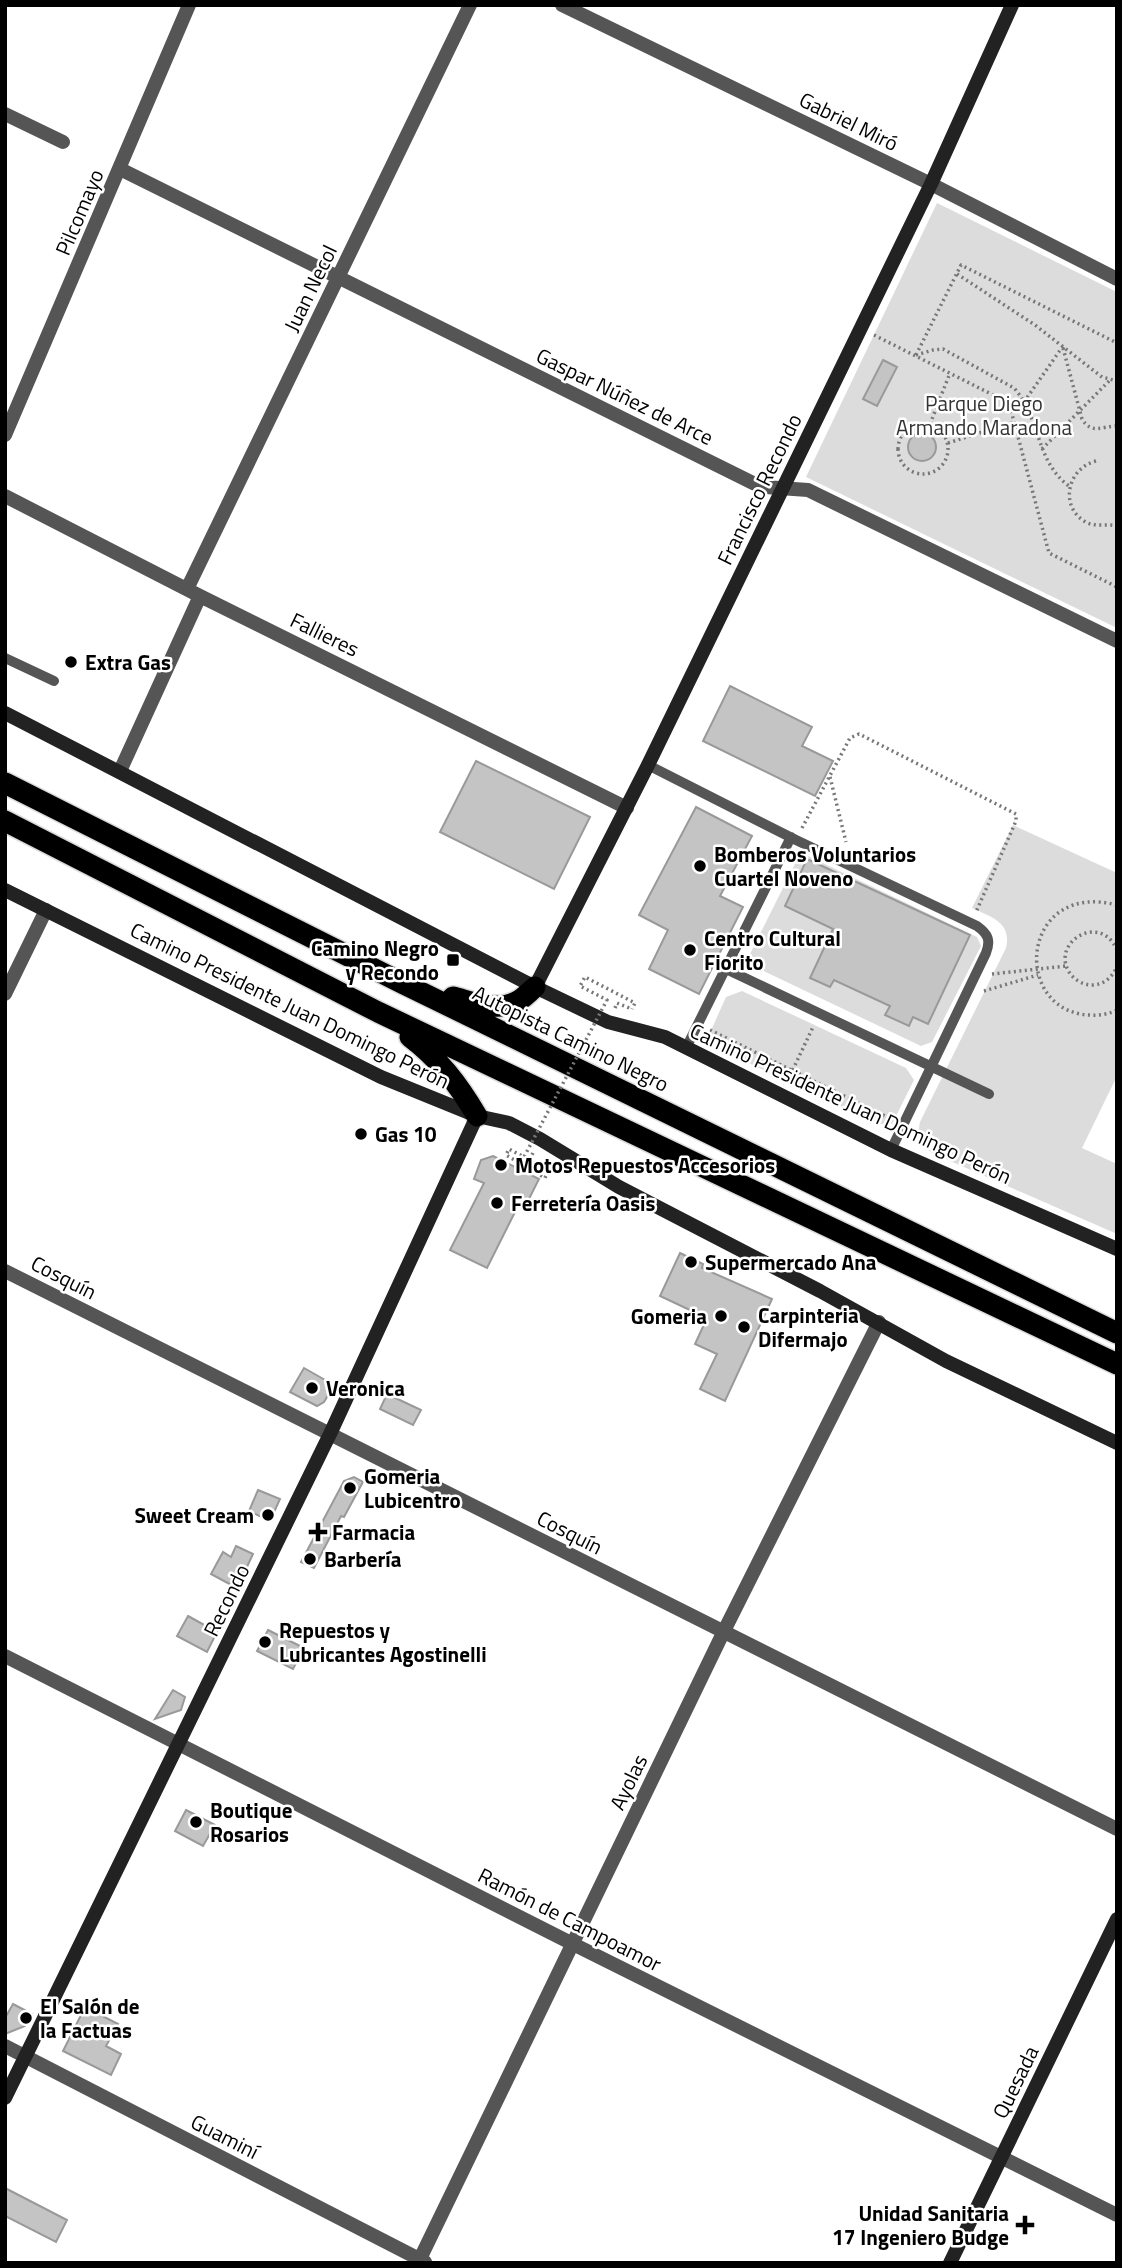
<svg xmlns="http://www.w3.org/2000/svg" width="1122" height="2268" viewBox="0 0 1122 2268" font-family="'Titillium Web',sans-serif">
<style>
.green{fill:#dcdcdc}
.building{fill:#c4c4c4;stroke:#999;stroke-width:2}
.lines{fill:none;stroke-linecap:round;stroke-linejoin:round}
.highway-casing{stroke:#dbdbdb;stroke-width:24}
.path{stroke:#777;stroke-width:3.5;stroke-dasharray:2 3.5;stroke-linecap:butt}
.lane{stroke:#555;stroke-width:10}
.street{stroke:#555;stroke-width:14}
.secondary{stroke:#222;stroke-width:14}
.highway{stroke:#000;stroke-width:21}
.path-bridge{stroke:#777;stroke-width:3.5;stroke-dasharray:2 3.5;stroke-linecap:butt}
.poi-dot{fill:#000;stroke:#fff;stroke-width:2.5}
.labels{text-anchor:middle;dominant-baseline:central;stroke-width:5;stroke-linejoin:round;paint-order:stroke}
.street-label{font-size:21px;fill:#000;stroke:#fff}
.park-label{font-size:21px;fill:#333;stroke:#fff}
.poi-label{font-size:21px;font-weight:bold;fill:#000;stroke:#fff;text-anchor:start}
</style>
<rect width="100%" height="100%" fill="#fff"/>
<path class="green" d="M937,203L1117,292V628L806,477Z
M1013,825L1117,873V1076L1082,1148L1117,1164V1234L932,1153C920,1144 917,1137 920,1122L1006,948C1012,922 991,917 972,908Z
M806,855L977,937L981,946L932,1042L921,1046L751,965L749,956L797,860Z
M742,991L906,1068L914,1080L892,1124H878L715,1047L709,1035L726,997Z"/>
<path class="building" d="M883,360L897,367L877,406L863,399Z
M908 447a14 14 0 1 1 28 0a14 14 0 1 1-28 0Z
M730,686L812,727L802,746L833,761L815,796L703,741Z
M476,761L590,817L554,889L440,832Z
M696,807L752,836L720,896L743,907L699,994L649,969L668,930L639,915Z
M807,859L970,935L928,1024L913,1017L909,1026L885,1015L890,1006L834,980L830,987L810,978L833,929L785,906Z
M493,1156L539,1179L527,1203L521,1200L487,1268L450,1250L484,1183L474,1179L481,1160Z
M680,1253L703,1264L702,1268L772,1299L725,1401L700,1389L717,1354L695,1344L707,1318L660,1296Z
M304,1368L334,1385L324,1402L317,1406L290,1392Z
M387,1394L421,1410L413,1425L380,1409Z
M354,1477L363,1482L344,1517L341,1516L314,1568L301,1562L344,1481Z
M258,1490L280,1499L270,1521L249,1511Z
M236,1546L253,1554L237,1588L211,1574L223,1552L231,1557Z
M188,1616L217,1632L207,1652L177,1636Z
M268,1630L304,1648L293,1669L257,1651Z
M173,1690L185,1697L181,1710L155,1719Z
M186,1810L215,1825L203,1846L175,1831Z
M13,2004L32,2014L25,2026L5,2034V2018Z
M85,2007L118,2024L106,2046L121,2054L111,2075L63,2051Z
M5,2188L67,2220L56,2242L5,2216Z"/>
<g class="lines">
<g class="highway-casing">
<path id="highway" d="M5,783L402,983L1117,1333
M5,821L378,1012L1117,1364
M453,997C473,1002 496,1012 516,1002C523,999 529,992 535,987
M410,1037C439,1059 458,1084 477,1116"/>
</g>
<path class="path" d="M957,274L1035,325L1102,377L1117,381
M874,335L1009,403L1049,553L1117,587
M1063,348L1082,419C1092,435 1102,426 1117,426
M916,355L961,265L1117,343
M916,355L933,350L943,349L1014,388C1041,418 1035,461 1069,486
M1024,402L1063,346
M898 449a25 25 0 1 1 50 0a25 25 0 1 1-50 0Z
M930,424L950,373
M948,443L1014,422
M1042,449L1111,379
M1096,461C1068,468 1059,505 1084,521C1094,528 1106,523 1117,526
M830,777L846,842
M802,828L850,738L859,734L1016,814V821L976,912
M1117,905C1025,881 1011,1000 1080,1014C1092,1016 1105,1016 1117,1010
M1117,950C1100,910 1046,945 1072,976C1077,981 1084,985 1092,985C1104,985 1112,977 1117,967
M992,974L1066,966
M984,991L1038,975
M615,1008L617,1003L632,1009
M710,1030L891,1119
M788,1080L813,1027
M533,1153L529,1160L548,1171"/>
<path class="lane" d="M5,658L54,681
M648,765L796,840L977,926C988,934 991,940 986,953L891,1150
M726,969L989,1094
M686,1048L791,837"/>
<path class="street" d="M562,5L931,184L1117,279
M5,114L63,142
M120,169L753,483L765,487L808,490L1117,641
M5,435L189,5
M5,496L200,596L627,808
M187,589L470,5
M120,771L200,596
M5,994L46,910
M5,1271L1117,1829
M5,1656L573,1944L1117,2215
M5,2046L425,2262
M418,2263L723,1633L879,1322"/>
<path class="secondary" d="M5,713L535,987L608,1022L665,1037L891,1150L1117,1249
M5,890L381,1077L477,1116L509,1123L540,1139L619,1187L820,1291L946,1361L1117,1443
M535,987L648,765L931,184L1012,5
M5,2098L330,1434L477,1116
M950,2263L1117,1919"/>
<use href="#highway" class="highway"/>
<path class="path-bridge" d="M548,1171L545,1178L506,1155L509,1149L524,1157L607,1000L580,986L585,977L635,1003L632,1009"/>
</g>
<g class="poi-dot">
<circle cx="71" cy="662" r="7"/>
<circle cx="700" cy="866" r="7"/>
<circle cx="690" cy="950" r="7"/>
<rect x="446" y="953" width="14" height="14" rx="3.5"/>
<circle cx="361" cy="1134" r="7"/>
<circle cx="501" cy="1165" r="7"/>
<circle cx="497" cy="1203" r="7"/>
<circle cx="691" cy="1262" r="7"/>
<circle cx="721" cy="1316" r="7"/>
<circle cx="744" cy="1327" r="7"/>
<circle cx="312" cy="1388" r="7"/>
<circle cx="350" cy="1488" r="7"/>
<circle cx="268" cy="1515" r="7"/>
<path d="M314.5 1521.5h7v7h7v7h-7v7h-7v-7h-7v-7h7z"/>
<circle cx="310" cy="1559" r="7"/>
<circle cx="265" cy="1642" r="7"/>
<circle cx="196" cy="1822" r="7"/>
<circle cx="26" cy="2018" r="7"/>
<path d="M1021.5 2214.5h7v7h7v7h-7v7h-7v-7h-7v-7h7z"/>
</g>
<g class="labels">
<g class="street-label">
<text transform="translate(849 121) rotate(26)">Gabriel Miró</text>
<text transform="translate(79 212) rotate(-67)">Pilcomayo</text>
<text transform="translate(310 288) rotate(-64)">Juan Necol</text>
<text transform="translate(625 396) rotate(26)">Gaspar Núñez de Arce</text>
<text transform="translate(759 489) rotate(-64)">Francisco Recondo</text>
<text transform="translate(325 634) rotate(26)">Fallieres</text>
<text transform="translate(290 1005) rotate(26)">Camino Presidente Juan Domingo Perón</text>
<text transform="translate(571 1038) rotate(26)">Autopista Camino Negro</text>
<text transform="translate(851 1103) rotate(25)">Camino Presidente Juan Domingo Perón</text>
<text transform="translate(64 1277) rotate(27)">Cosquín</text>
<text transform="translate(570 1532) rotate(27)">Cosquín</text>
<text transform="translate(226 1600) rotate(-64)">Recondo</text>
<text transform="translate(628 1782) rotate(-64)">Ayolas</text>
<text transform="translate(570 1919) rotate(27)">Ramón de Campoamor</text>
<text transform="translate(1015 2082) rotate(-64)">Quesada</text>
<text transform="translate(225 2136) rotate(27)">Guaminí</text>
</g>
<g class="park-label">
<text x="984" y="403">Parque Diego<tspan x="984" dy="24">Armando Maradona</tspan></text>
</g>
<g class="poi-label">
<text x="85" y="662">Extra Gas</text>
<text x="714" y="854">Bomberos Voluntarios<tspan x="714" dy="24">Cuartel Noveno</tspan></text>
<text x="704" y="938">Centro Cultural<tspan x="704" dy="24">Fiorito</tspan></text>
<text x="439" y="948" text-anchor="end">Camino Negro<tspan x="439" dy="24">y Recondo</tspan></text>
<text x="375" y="1134">Gas 10</text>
<text x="515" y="1165">Motos Repuestos Accesorios</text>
<text x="511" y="1203">Ferretería Oasis</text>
<text x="705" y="1262">Supermercado Ana</text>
<text x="758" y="1315">Carpinteria<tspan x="758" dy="24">Difermajo</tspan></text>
<text x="707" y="1316" text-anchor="end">Gomeria</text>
<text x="326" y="1388">Veronica</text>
<text x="364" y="1476">Gomeria<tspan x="364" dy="24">Lubicentro</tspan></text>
<text x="254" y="1515" text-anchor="end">Sweet Cream</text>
<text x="332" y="1532">Farmacia</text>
<text x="324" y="1559">Barbería</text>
<text x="279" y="1630">Repuestos y<tspan x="279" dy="24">Lubricantes Agostinelli</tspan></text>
<text x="210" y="1810">Boutique<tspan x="210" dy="24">Rosarios</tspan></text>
<text x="40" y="2006">El Salón de<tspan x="40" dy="24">la Factuas</tspan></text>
<text x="1009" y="2213" text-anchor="end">Unidad Sanitaria<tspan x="1009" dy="24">17 Ingeniero Budge</tspan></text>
</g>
</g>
<rect width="1122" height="2268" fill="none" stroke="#000000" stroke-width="14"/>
</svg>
